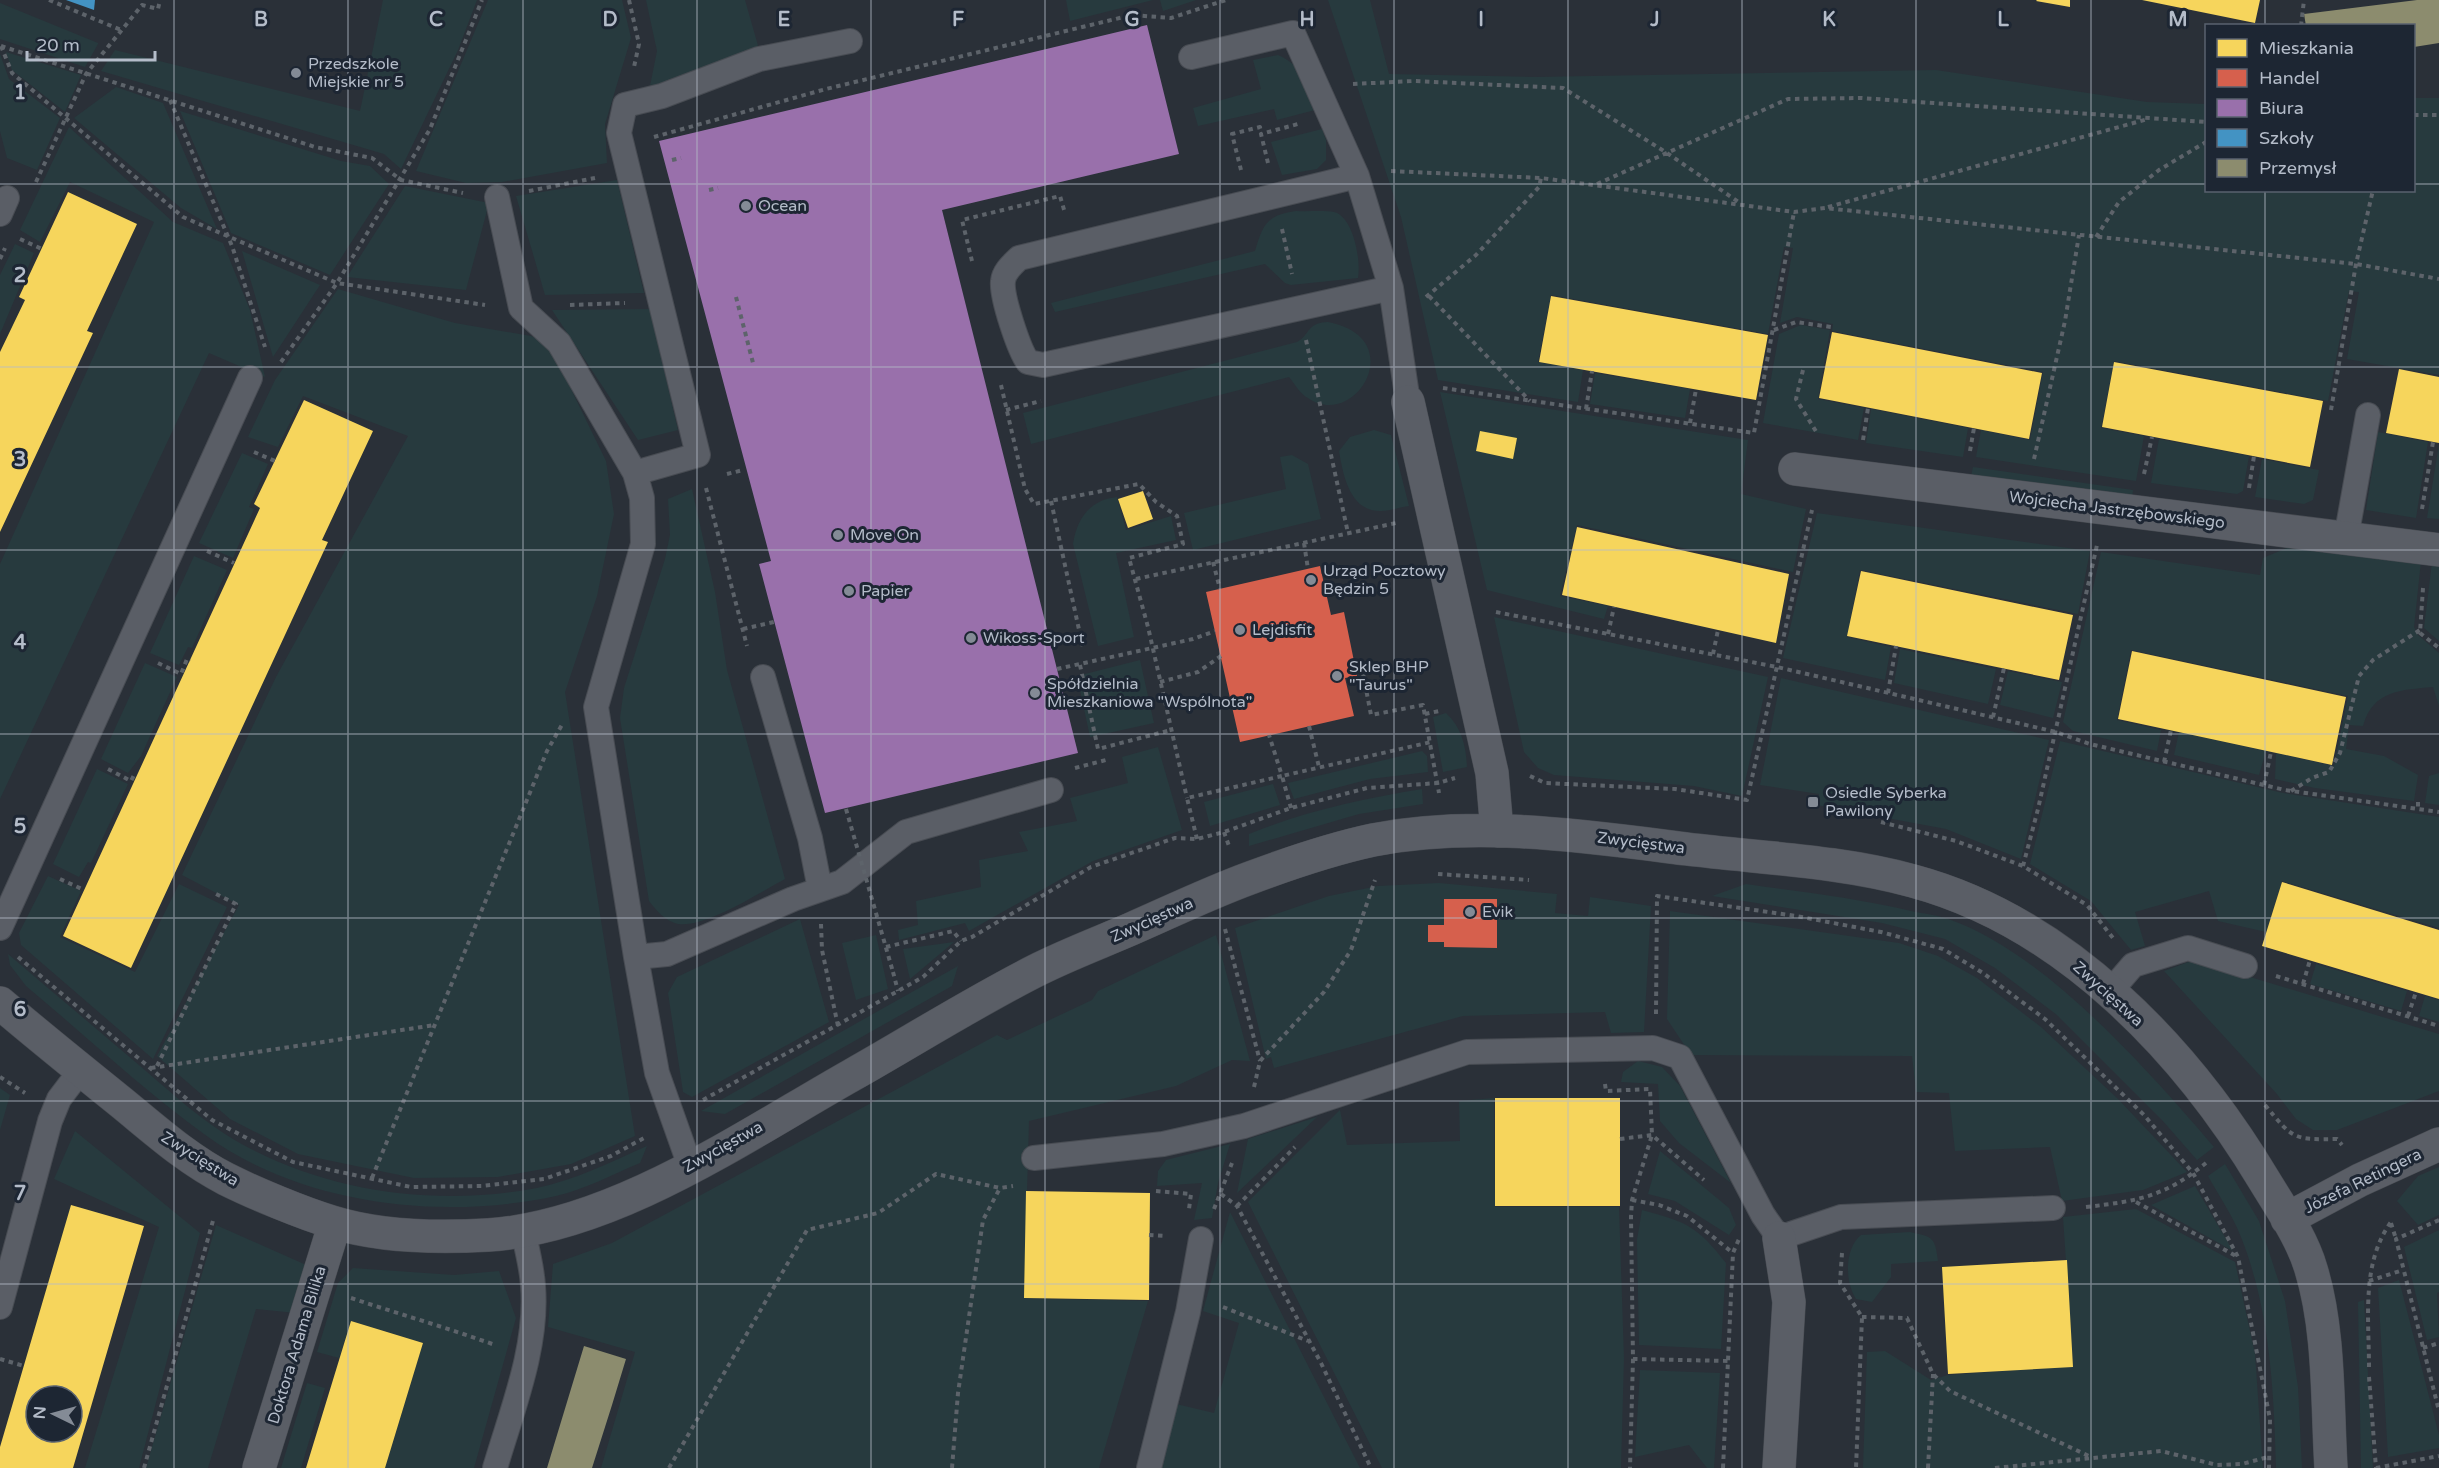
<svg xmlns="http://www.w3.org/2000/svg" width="2439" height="1468" viewBox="0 0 2439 1468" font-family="'Varela Round',sans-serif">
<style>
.green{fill:#273a3e;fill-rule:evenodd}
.homes{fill:#f6d55c;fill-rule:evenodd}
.shops{fill:#d6604d}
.offices{fill:#9970ab}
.schools{fill:#4393c3}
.industry{fill:#8c8c6e}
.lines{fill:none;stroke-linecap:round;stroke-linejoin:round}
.service-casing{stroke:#484c53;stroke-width:26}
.minor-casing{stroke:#484c53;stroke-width:34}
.path{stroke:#5d636a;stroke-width:4;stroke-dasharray:4.5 4.5;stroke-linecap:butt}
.service{stroke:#5a5e66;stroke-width:24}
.minor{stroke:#5a5e66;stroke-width:33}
.path-bridge{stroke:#5d636a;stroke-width:4;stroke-dasharray:4.5 4.5;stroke-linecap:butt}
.grid{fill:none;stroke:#b4bcc9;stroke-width:1.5;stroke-opacity:0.55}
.poi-dot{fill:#848b96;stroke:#1d2633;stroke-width:2}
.labels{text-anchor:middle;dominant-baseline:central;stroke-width:6;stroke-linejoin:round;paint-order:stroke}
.poi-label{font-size:16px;fill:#b4bcc9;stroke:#1d2633;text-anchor:start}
.street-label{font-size:16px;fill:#b4bcc9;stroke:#1d2633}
.grid-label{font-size:20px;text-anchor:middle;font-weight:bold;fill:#b4bcc9;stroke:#1d2633;stroke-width:6;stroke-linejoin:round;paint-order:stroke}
</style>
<rect width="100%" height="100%" fill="#2a3038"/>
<path class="green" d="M383,0H477L458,50L401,169L384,154L101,71L115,50L360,111Z
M488,0H622L631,38L605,124L607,163L502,182L466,183L416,171Z
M646,0H745L759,49L649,91L657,51Z
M1066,0H1153L1070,21Z
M1160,0H1196L1163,11Z
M1328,0H1370L1389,74L1535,77L1936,70L2147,102L2206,104V190H2414V98H2439V375L2347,359L2359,292L2349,291L2328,401L2114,361L2101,428L2144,436L2136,481L1976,457L1981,430L2030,440L2043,372L1832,331L1833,324L1797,317L1780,323L1793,248L1784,247L1768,334L1551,295L1538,362L1583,370L1578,402L1438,380L1401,217Z
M0,3L98,43V44L85,67L0,39Z
M6,52L81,75L65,112L12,70Z
M0,54L9,79L60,118L37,170L7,158L0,131Z
M1278,55C1305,67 1306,85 1315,110L1277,120L1274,109L1198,126L1193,108L1261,89L1253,60Z
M116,87L163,103L217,229L181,208L74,118Z
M180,111L341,161L370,166L389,184L330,275L231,233Z
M69,127L173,222L223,243L250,310L265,377L209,353L0,799V564L154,222L70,182L40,242L20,230Z
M1322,129L1326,140V160L1317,169L1282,175L1271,142Z
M617,180L644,293L545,295L516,196Z
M405,186L489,203L466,290L347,277Z
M1296,211C1308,212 1322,210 1334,212C1354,217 1361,261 1358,278L1291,285L1285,283L1265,264L1055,312L1051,303L1255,251C1263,224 1267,215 1296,211Z
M15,244L34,253L0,334V275Z
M242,251L320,285L273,357Z
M338,289L455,323L531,336L549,344L606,461L614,514L597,596L565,692L635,1136L571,1164L498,1177L414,1178L298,1154L230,1119L157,1056L239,905L182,875L276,677L408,436L303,396L278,447L248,437L275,380Z
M650,309L678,430L638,440L552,310Z
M1328,322C1411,338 1355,431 1308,398C1300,394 1295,384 1289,377L1031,444L1023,413L1297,342C1311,334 1306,323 1328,322Z
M1801,325L1830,330L1818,399L1864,408L1858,440L1763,423L1779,334Z
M1595,373L1690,389L1685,418L1590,404Z
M1440,392L1748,440L1741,494L1806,509L1793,572L1577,525L1560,596L1608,606L1604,619L1487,590Z
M1871,409L1968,428L1963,457L1866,443Z
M1374,430L1391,435L1409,506C1400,507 1390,511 1381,511C1350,512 1343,475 1339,451L1350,437Z
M2378,432L2428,442L2416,518L2366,510Z
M2159,439L2249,456L2243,491L2237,494L2151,483Z
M2439,444V519L2427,518Z
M242,453L268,464L249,507L254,509L233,558L199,543Z
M1292,455L1308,464L1321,519L1193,550L1184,513L1286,489L1280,457Z
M2262,459L2319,470L2313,500L2304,504L2255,497Z
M1973,467L2133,490L2132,499L1971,476Z
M692,489L715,592L727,670L785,879C760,892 706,928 678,924C665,921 657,911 649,901L620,718L624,688L665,559L670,535L668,499Z
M1117,497L1126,530L1171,516L1176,540L1116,553L1134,637L1098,646L1073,544C1077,518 1090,500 1117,497Z
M1817,513L2090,551L2078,614L1860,570L1847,637L1891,647L1885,680L1783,658Z
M2299,543L2421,561L2414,627L2418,635L2439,653V706L2433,687C2401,690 2373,690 2363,726L2349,725L2346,749L2384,756L2418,775L2414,801L2315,788L2275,779L2276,753L2334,766L2348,696L2131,650L2117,720L2161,730L2157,751L2073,731L2063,722L2101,552L2260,575L2263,558Z
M194,556L227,570L192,648L188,647L179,665L150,653Z
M2432,562L2439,563V641L2424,628Z
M1494,617L1768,677L1742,796L1694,786L1554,775L1538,768L1524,752Z
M1900,649L1996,669L1988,704L1894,683Z
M1140,660L1154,723L1090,737L1077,676Z
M145,663L177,677L141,756L128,773L101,759Z
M2008,671L2062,682L2053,718L2000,705Z
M1781,678L2049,740L2021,859L1946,829L1817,805L1819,794L1760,785Z
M1446,713C1462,728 1466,746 1467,767L1443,772L1433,717Z
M2179,732L2266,751L2259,775L2174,755Z
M2060,741L2283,793L2439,817V928L2282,881L2266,932L2218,921L2209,891L2135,912L2145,946L2131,950L2091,901L2030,864Z
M1158,747L1182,830L1093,861L969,931L965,923L899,940L898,930L918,925L916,901L981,887L979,860L1028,851L1019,832L1077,821L1070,798L1128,783L1122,757Z
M1422,751L1427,756L1428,772L1370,779L1294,799L1288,783Z
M97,769L128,784L91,863L88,862L79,877L53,864Z
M2439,773V805L2425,803L2429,776Z
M1273,784L1280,805L1210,826L1204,802Z
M1422,789L1423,804L1359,814L1249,846V834C1305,811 1362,799 1422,789Z
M48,876L81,891L60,937L135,972L179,884L227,907L153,1059L21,945L19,933Z
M1439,883L1557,894L1555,913L1588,916L1590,897L1651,906L1644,1032L1611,1033L1605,1012L1463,1016L1274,1068L1271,1057L1266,1059L1235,928L1329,896L1378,886ZM1444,899H1497L1444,947V942L1428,941L1429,925H1444Z
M1746,884C1801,892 1857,898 1911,911C1924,914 1939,915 1951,920C2046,954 2149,1071 2214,1147L2197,1160L2162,1120L2057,1015L1995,968L1945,939L1882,923L1712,896Z
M1670,911L1899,943L1938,956L1977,978L2041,1027L2118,1099L2187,1172L2143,1190L2062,1201L2050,1147L1955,1151L1949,1093L1916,1092L1912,1056L1691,1055L1667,1019Z
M800,919L829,1022L692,1097L683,1092L668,993L677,977Z
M876,935L888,989L856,1000L842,943Z
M1216,935L1250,1061L1232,1060L1176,1086L1029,1121L1024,1298L1148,1301L1099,1468H601L635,1352L548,1327L553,1264L612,1243L997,1035L1007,1040L1092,1000L1098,991Z
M954,942L910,979L903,949Z
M8,954C49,989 91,1024 133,1060C163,1085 192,1113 225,1134C315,1191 433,1208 537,1188C575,1180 611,1162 647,1146L640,1163C613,1174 584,1190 556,1196C441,1221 300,1205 204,1134C142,1089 85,1035 26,986L10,965Z
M2194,960L2439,1034V1091L2337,1130H2313L2296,1119L2276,1093L2164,971Z
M2316,964L2407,991L2401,1011L2310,984Z
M958,966L952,986L725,1114L701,1111Z
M2425,996L2439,1000V1022L2419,1016Z
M1638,1061L1662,1067L1680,1086L1731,1183L1679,1143L1660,1121L1658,1084L1621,1082L1623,1072Z
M0,1088L10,1095L0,1130Z
M1494,1098L1495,1207H1619L1624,1358L1621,1468H1382L1248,1202L1340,1110L1347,1145L1460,1141L1459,1101Z
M1317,1117L1237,1193L1248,1139Z
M75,1131L200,1233L139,1468H85L159,1227L54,1179Z
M1230,1144L1218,1183L1212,1218L1194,1220L1202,1183L1157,1186L1158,1171L1166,1160Z
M1660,1151L1729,1208L1736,1225L1729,1235L1675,1201L1648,1194Z
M2225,1164L2259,1221L2285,1301L2298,1387L2302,1468H2276C2274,1391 2270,1310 2241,1237C2233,1216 2219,1196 2208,1176Z
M2439,1167V1215L2418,1225L2397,1201L2418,1176Z
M2195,1186L2233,1251L2151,1205Z
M2136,1209L2235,1262L2255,1354L2263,1468H1863L1867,1352L1885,1351L1931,1380L1948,1375L2073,1366L2063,1217Z
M1642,1210C1687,1222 1697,1226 1726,1263L1721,1349L1639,1345L1637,1240Z
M1230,1212L1360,1468H1157L1172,1403L1214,1413L1239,1323L1203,1311Z
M216,1225L304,1264V1278L296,1313L256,1309L208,1468H146Z
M2439,1230V1292L2437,1293L2439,1337L2427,1340L2404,1247Z
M1910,1232C1933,1237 1935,1237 1938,1261L1891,1264V1277L1872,1302L1856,1299C1845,1282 1844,1249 1861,1235Z
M353,1268L454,1275L499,1271L516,1318L474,1468H385L423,1343L351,1321L339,1358L317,1352L338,1283Z
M2399,1280L2439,1435V1448L2388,1457L2378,1288Z
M2364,1300L2373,1468H2361L2358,1302Z
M1640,1370L1720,1373L1714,1468H1707L1689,1445L1635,1457Z
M307,1383L325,1388L301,1468H281Z"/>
<path class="homes" d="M2037,0H2070V7L2036,1Z
M2142,0H2260L2255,23Z
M68,192L137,224L87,331L93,333L0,532V352L25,300L19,297Z
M1551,296L1768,335L1756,400L1539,362Z
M1832,332L2042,373L2029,439L1819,398Z
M2114,362L2323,401L2310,467L2102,427Z
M2399,369L2439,377V443L2386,433Z
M304,400L373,431L322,540L328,542L131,968L63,936L260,508L254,504Z
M1480,431L1517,438L1513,459L1476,451Z
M1143,491L1153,519L1128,528L1118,499Z
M1577,527L1789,574L1776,643L1562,595Z
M1861,571L2073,615L2059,680L1847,636Z
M2132,651L2346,697L2332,765L2118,719Z
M2282,882L2439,930V999L2262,946Z
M1495,1098H1620V1206H1495Z
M1026,1191L1150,1193L1149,1300L1024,1298Z
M71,1205L144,1226L73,1468H0V1447ZM36,1396H72V1432H36Z
M2067,1260L2073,1367L1948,1374L1942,1267Z
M351,1321L423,1343L385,1468H306Z"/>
<path class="shops" d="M1320,566L1331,615L1344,612L1357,676L1345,678L1354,716L1240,742L1206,592Z
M1444,899H1497V948L1444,947V942H1428V925H1444Z"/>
<path class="offices" d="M1147,25L1179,154L942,210L1078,753L825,813L759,564L771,561L659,141Z"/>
<path class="schools" d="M66,0H95L94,10Z"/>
<path class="industry" d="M2417,0H2439V43L2414,47V26H2306L2304,14Z
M584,1346L626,1359L612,1405L592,1468H547Z"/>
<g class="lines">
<g class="service-casing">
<path id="service" d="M1191,57L1293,33L1357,176L1391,288L1408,402
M1357,176L1019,258C1013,264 1004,271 1003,281C1001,296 1019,350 1028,362L1043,365L1391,288
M497,197L521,308L559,343L635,473L642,498L643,544L596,707L636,957L657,1073L690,1166
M0,214L7,198
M635,473L698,455L619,133L625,105L662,96L759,59L850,41
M2346,538L2368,415
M763,677L810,838L820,889
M0,928L250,378
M636,957L667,954L793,899L842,882L906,832L1051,790
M2109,993L2133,965L2188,948L2245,966
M1034,1158L1163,1144L1244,1126L1467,1052L1653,1048L1680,1057L1763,1215L1779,1238L1841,1217L2053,1208
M0,1307L50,1121L59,1099L81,1070
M495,1468C512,1410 538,1347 533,1286C532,1268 527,1249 523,1231
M1149,1468L1188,1312L1201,1239"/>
</g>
<g class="minor-casing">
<path id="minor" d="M1408,402L1492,773L1497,831
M1795,469L2439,550
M0,1003C40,1037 81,1070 122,1103C155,1130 187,1159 226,1179C254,1193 302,1213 332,1222C380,1237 438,1238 488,1235C614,1227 744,1136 852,1075C914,1040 975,1001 1039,969C1069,954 1101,942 1131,929C1170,912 1209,893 1250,878C1290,863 1331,849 1373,840C1476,820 1584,836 1687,849C1760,858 1842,861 1913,881C2065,922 2186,1050 2264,1180C2281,1208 2302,1238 2311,1269C2330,1331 2327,1403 2331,1468
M2287,1219L2360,1180L2439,1144
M1779,1238L1789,1302L1779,1468
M259,1468L335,1223"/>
</g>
<path class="path" d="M49,0L121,30
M629,0L639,44L634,67
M2301,26L2304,0
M1,46L12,73L183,217L337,283L485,305
M1,46L315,147L372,158L401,180L463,193
M1353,84L1414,81L1563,88L1667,153L1740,203
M170,100L232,246L265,347
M2414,115H2439
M654,137L826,89L1132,15L1171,18L1226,0
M672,160L681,158
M1268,163L1261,134L1298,124
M1241,170L1232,134L1260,127L1261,134
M1391,171L1541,178L1794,212L1825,208L2356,264L2439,279
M36,182L86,74L142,5L158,9L160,0
M1597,184L1788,99L1861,98L2206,122
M709,190L718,188
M529,191L595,178
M1828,207L2148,119
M1282,229L1292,274
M2096,237L2119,202L2159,170L2206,142
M20,239L42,249
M0,259L5,248
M972,261L962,220L1060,196L1065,213
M1429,296L1530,401
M736,297L753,363
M1426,297L1476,255L1539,187L1541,178
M570,305L625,303
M1774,330L1796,322L1831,327
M1306,340L1348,533
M281,362L337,283L430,129L482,0
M1803,370L1796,399L1817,433
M1001,385L1025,489L1034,504L1139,484L1156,502L1177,516L1183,544L1129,558L1148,627L1187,798
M1443,388L1754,433L1794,212
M1586,409L1592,371
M1006,410L1041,401
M2331,410L2356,264L2373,190
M1690,423L1696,389
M1863,440L1868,408
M1970,451L1974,428
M254,452L275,461
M2034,459L2065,321L2079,235
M727,474L743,470
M2144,474L2152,437
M706,488L747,646
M2249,488L2254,456
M1051,501L1083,648
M2422,509L2433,442
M1304,543L1308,569
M207,551L234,563
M1213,562L1220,589
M1136,579L1396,523
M2423,588L2420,633L2439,648
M1496,612L1777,667L2056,732L2090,744L2285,790L2439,812
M743,629L774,622
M1608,634L1614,607
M1713,654L1718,630
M158,663L181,674L187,659L190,661
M1080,665L1098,749L1171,730
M1355,665L1361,663L1371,715L1423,705L1439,793
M1057,669L1193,639L1215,631
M1160,682L1198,672L1221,656
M1888,693L1896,646
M1425,714L1439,711
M1993,717L2004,668
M1309,726L1319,767
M2164,762L2171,730
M1075,768L1106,760
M108,769L131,781L134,775L137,776
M1530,776L1545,783L1675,789L1747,800L1812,510
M2264,785L2271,752
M2291,791L2312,778L2329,772L2340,753L2359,676L2373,660L2420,630
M2418,802V809
M1291,808L1282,776L1431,742
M1881,822L1956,841L2023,866L2087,905L2113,938
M1224,832L1229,846
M1197,839L1187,798L1282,776L1269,735
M2023,866L2038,809L2097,545
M1438,874L1529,880
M60,879L84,890
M821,924L822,950L838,1026
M1225,929L1260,1061
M886,947L953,931L961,941
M18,957L212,1120L293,1162L411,1187L482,1186L544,1179L611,1156L644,1138
M893,972L898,991
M2276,976L2439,1026
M2303,984L2310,960
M1656,1014L1657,896L1796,916L1881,932L1943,949L1983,973L2045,1019L2144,1115L2193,1173L2238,1257L2270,1419L2269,1468
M2408,1016L2416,992
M157,1066L236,904L214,893
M151,1068L435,1025
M0,1077L25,1093
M1605,1084L1606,1091L1650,1089L1652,1135L1632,1200L1631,1217L1633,1359L1630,1468
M1254,1087L1260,1061L1324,992L1351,950L1375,880
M703,1100L923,977L961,941L972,937L1091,867L1175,838L1197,839L1224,832L1291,808L1367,788L1438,783L1455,778
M2265,1105C2293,1139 2293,1140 2337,1139L2342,1145
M1620,1139L1652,1135L1704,1180
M372,1178L547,751L563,723
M1156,1191L1191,1194L1189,1209
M1221,1194L1237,1206L1321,1363L1371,1468
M1632,1200L1659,1205L1687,1216L1733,1253
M2136,1202L2238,1257
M1237,1206L1295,1147
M2086,1207C2138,1201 2164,1197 2206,1163
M1214,1209L1232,1163
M2439,1220L2396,1239L2439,1411
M2391,1223L2396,1239
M1149,1235L1166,1236
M1842,1253L1840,1283L1862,1317L1856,1468
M2369,1281L2403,1270
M351,1298C399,1314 448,1328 495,1345
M1223,1307L1308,1341
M1862,1317L1907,1318L1933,1374L1950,1391L2091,1457
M2423,1348L2439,1343
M0,1359L24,1366
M1633,1359L1729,1361
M2369,1367C2369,1319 2361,1263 2391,1222
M2369,1377L2376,1468
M144,1468L214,1217
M669,1468L807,1230L878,1213L936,1174L1000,1188L1013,1186
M952,1468L958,1393L983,1220L1000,1188
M1723,1468L1733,1253L1739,1239
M1928,1468L1933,1374
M1995,1468L2161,1451L2217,1465L2242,1464L2268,1457
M2376,1468L2439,1456"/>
<use href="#service" class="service"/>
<use href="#minor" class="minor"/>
<path class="path-bridge" d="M846,809L893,972"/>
</g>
<path class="grid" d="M174,0V1468M348,0V1468M523,0V1468M697,0V1468M871,0V1468M1045,0V1468M1220,0V1468M1394,0V1468M1568,0V1468M1742,0V1468M1916,0V1468M2091,0V1468M2265,0V26M0,184H2206M2414,184H2439M2265,190V1468M0,367H2439M0,550H2439M0,734H2439M0,918H2439M0,1101H2439M0,1284H2439"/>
<g class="poi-dot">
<circle cx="296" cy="73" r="6"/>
<circle cx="746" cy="206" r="6"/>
<circle cx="838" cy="535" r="6"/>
<circle cx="1311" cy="580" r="6"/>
<circle cx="849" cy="591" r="6"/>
<circle cx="1240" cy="630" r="6"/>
<circle cx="971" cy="638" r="6"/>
<circle cx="1337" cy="676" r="6"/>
<circle cx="1035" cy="693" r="6"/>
<rect x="1807" y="796" width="12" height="12" rx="3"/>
<circle cx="1470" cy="912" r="6"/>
</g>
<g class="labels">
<g class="poi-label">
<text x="308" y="64">Przedszkole<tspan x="308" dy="18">Miejskie nr 5</tspan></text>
<text x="758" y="206">Ocean</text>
<text x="850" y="535">Move On</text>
<text x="1323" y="571">Urząd Pocztowy<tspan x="1323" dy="18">Będzin 5</tspan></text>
<text x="861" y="591">Papier</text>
<text x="1252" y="630">Lejdisfit</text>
<text x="983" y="638">Wikoss-Sport</text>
<text x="1349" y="667">Sklep BHP<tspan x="1349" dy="18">"Taurus"</tspan></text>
<text x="1047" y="684">Spółdzielnia<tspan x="1047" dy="18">Mieszkaniowa "Wspólnota"</tspan></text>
<text x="1825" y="793">Osiedle Syberka<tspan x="1825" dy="18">Pawilony</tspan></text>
<text x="1482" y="912">Evik</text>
</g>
<g class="street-label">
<text transform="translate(2117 510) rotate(7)">Wojciecha Jastrzębowskiego</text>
<text transform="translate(1641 843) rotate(7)">Zwycięstwa</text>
<text transform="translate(1152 920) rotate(-24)">Zwycięstwa</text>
<text transform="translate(2108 994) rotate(42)">Zwycięstwa</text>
<text transform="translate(723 1147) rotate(-29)">Zwycięstwa</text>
<text transform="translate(200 1159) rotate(32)">Zwycięstwa</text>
<text transform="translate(2363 1181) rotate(-26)">Józefa Retingera</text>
<text transform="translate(297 1345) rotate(-73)">Doktora Adama Bilika</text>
</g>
</g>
<g class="grid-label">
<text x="261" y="26">B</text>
<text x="436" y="26">C</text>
<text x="610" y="26">D</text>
<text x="784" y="26">E</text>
<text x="958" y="26">F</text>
<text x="1132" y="26">G</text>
<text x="1307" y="26">H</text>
<text x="1481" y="26">I</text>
<text x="1655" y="26">J</text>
<text x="1829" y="26">K</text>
<text x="2003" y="26">L</text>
<text x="2178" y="26">M</text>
<text x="20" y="99">1</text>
<text x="20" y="282">2</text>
<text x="20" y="466">3</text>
<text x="20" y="649">4</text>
<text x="20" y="833">5</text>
<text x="20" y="1016">6</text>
<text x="20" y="1200">7</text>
</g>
<rect x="2205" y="24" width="210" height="168" fill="#1d2633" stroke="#59626f" stroke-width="1.5"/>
<rect x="2217" y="39" width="30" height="18" fill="#f6d55c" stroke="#59626f" stroke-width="1.5"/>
<text x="2259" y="54" font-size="18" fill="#b4bcc9">Mieszkania</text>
<rect x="2217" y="69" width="30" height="18" fill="#d6604d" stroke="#59626f" stroke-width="1.5"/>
<text x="2259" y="84" font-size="18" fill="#b4bcc9">Handel</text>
<rect x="2217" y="99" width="30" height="18" fill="#9970ab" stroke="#59626f" stroke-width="1.5"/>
<text x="2259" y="114" font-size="18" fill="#b4bcc9">Biura</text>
<rect x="2217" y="129" width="30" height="18" fill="#4393c3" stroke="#59626f" stroke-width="1.5"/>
<text x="2259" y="144" font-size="18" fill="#b4bcc9">Szkoły</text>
<rect x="2217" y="159" width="30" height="18" fill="#8c8c6e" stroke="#59626f" stroke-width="1.5"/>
<text x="2259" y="174" font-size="18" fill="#b4bcc9">Przemysł</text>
<g transform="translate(54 1414) rotate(275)"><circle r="28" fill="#1d2633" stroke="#59626f" stroke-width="1.5"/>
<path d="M0-4.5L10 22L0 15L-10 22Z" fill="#848b96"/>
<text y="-9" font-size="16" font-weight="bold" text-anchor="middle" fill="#b4bcc9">N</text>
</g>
<path d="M27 51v9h128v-9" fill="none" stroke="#b4bcc9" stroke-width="3"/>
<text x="36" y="51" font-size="18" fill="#b4bcc9" stroke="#1d2633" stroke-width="4.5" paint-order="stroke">20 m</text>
</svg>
